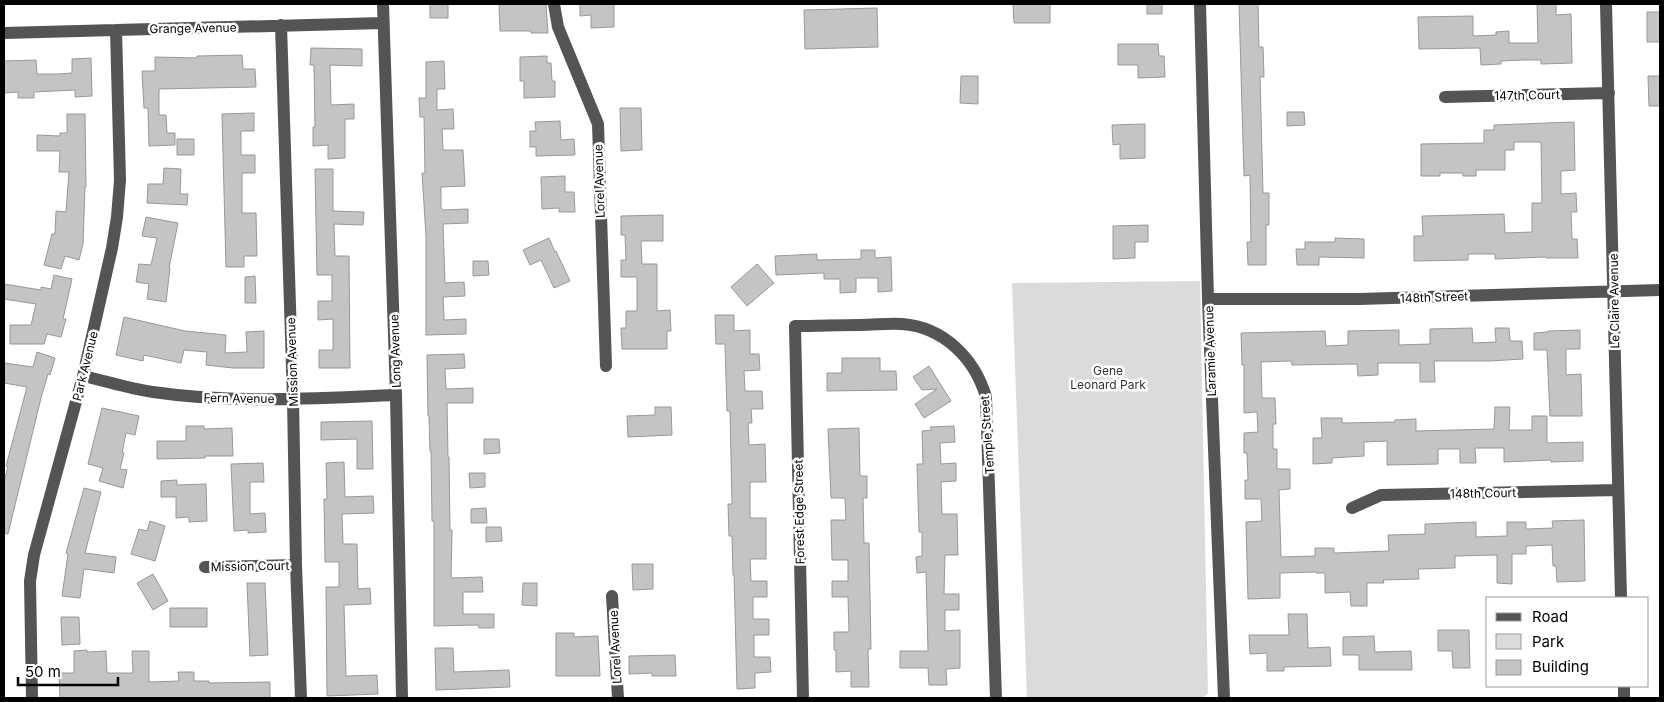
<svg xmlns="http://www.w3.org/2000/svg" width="1664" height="702" viewBox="0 0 1664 702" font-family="Inter,sans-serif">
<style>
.green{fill:#dbdbdb}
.building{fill:#c4c4c4;stroke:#989898}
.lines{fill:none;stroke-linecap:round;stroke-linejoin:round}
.minor{stroke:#545454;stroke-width:12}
.labels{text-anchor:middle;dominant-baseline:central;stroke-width:5;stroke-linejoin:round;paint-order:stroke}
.street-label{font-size:12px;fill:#000;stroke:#fff}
.park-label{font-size:12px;fill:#323232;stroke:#fff}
</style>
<rect width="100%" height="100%" fill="#fff"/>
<path class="green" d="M1200,281L1208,693L1203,698H1027L1012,283Z"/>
<path class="building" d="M430,4H448V18H430Z
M499,4H546L548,33H531V31H500Z
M580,4H614V27L591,28V15L580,16Z
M1013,4H1050V23H1014Z
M1147,4H1162V14H1147Z
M1239,4H1258L1259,47H1263L1264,77H1260L1263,193H1269V225H1266V265H1248L1247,242H1251L1250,175L1244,176Z
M1537,4H1556V15L1571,14L1572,63L1541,64V60H1523L1501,61V64L1481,65L1480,48L1419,49L1418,17L1473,16V36L1496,35V32L1509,31V43H1538Z
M877,8L878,47L805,49L804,10Z
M1647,12H1660V42H1647Z
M1118,44H1158L1159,56H1164L1165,77L1138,78V65H1118Z
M311,48L362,49V66L330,65L331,105L354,104V119H345V158L328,159V145L313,146V127H315L314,65H310Z
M242,55L243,69H255L256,87L159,89V115H166L167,133H175V145L149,146L148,108H144L142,71H155V57L197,58V56Z
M547,56V63H551L552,81H555V97L524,98V81H520V57Z
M91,58L92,96L75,97V90L34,92V98H18V92L4,93V61L36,60L37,74H58L72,73V59Z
M444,61L445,89H437V110L453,109L454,129H442L443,150H463L465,186L441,187V208L443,210L468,209V223L443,224L445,283L464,282L465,296L443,297L444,318V320L466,319V334L426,335V236L422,173H425L424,117H420L419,98H426V62Z
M961,76H978V104L960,103Z
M1648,76H1660V106H1649Z
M620,108H641L642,150L621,151Z
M1287,112H1304L1305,125L1287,126Z
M254,113V131H241V155H255V173H242V213H256L257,256H244V267H226L222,114Z
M67,114H85L86,187H85L83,244L79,260L65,256L61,269L44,265L52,234H55L56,211L66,212L69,172H59L60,151H37V135L60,136V133H67Z
M560,121L561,140L574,139L575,155L536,156V147H530V131H536L535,122Z
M1574,122L1575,170L1561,171V194L1576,193L1577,212H1571L1572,239H1577L1578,258H1546V257L1495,259V254H1468V260L1414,261V236H1423L1422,216L1504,214L1505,233L1532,232V203H1542L1541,142H1514V150H1505V170H1476V176H1463V173H1440V176H1421V144L1484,143V130H1494V125Z
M1145,124V158L1120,159V144L1113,145L1112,125Z
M177,139H194V155H177Z
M164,168L181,169L180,194H188L187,205L147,203L148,184H163Z
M315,169H333V211L364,212L363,225L334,224L335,256H349L350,368H319V350H333V319L318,320V301H332V275H317Z
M565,176V192H574L575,212H559V208L542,209L541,177Z
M663,215V241H641L642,264H657V311L670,310L671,331H667V349H622L621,328H626V311H637V277H621V260H626L625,235H621V216Z
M146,217L178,223L169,268H170L166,302L147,299L149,284L136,282L139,264L151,265L157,238L142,236Z
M1148,225V242H1135V258L1113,259V226Z
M549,238L555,252L556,251L570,281L554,288L541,260L530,265L523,250Z
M1335,238L1364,239V258L1319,257V265H1297L1296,249H1305V242H1335Z
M861,250H875V258L891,257L892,291L878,292V278H856V292L840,293V279H824V273L776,275L775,256L817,254V260L861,259Z
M473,261H488L489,275L473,276Z
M757,264L774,283L747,306L731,287Z
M54,275L72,279L63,319H66L61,337L47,334L44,344H10V325H31L36,304L4,299V284L41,290V287L51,289Z
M255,276L256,303H245V277Z
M715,315H734V331L750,330V354H759L760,370L744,371L745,391H762L763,409H751L752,423H748L749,445L765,444L766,482H750V518H766V559H750L751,581H767V597H753V619H769V635H754V657H770L771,672L755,673V688L737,689L734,575H733L732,536H729L728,504H732L730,411H727L725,344H716Z
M124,317L185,331L226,335L225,353L247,352L246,332L264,331V368H233L206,365L207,352L184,350L181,363L144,355L143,361L116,355Z
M1472,328L1473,343L1496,342L1495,328H1509L1510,341H1522L1523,359L1490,361H1434L1435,382H1420V363H1378V375L1358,376L1357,364L1292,365L1291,361L1261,362L1262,398H1275L1276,424H1273V449H1277V469H1290V489L1279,490L1281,557L1315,556V548H1334V553L1389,551L1388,535L1425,534V524L1476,522V537L1507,536V522H1526V529L1553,528L1552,521L1584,520L1585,581L1557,582L1556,566H1553L1552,545L1526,546V554H1512V584L1497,583V555L1455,556V568L1418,569L1419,579L1383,580L1384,583H1367V606H1351L1350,592L1325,593V573H1316V572L1280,573V598L1248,599L1246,522L1262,521L1261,499H1245V480H1248L1247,453H1244V433L1258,432L1257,412L1244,413V365H1242L1241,333L1325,331L1326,346L1348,345V331L1399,330V345L1430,344V329Z
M1580,330V349H1566V375L1581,374L1582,416H1550L1547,350H1534V333L1548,332V331Z
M37,352L55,358L50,375L48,374L41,398L8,534L4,533V481L8,467L6,466L27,387L4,383V363L33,367Z
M464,354L465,368L445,369L446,389L473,388V403H447L448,457H449L450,530H452L451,578L482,577L483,592H463V614H494V628H479L478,625L434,626V521H432L431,451H430L429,416H428L427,355Z
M842,358H880V371H896L897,390L827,391V373H842Z
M929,366L951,401L924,418L915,404L937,389L922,390L913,377Z
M655,407H671L672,435L628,437L627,416L655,415Z
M1495,407H1510L1509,430H1532V416H1547V443L1583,442V461L1551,462V460L1504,462V448H1475L1476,463H1460V449H1438V464L1387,465V441L1364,442V456L1332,458V463L1313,464V438H1322L1321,418H1342V423L1395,422V420L1416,419V431L1494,429Z
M102,408L139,416L135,435L126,433L122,453H124L120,469L127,470L123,488L99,481L103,468L88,464Z
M372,421L373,469H357V439L321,440V422Z
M186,426H204V429L232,428L233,456H205V458L157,459V441H186Z
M954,426L955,442L940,443L941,464L956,463V481L941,482L942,514H957L958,555H945L944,594H959V610H945V631L960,630V668L946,669L947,685H929L928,668H900V651H928L926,572L917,573L916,557L922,556V532H919L917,464H923L922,431L932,430L930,427Z
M859,428L860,476H867V498H863L864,543H869L871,649H868L869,687H851V671L836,672V650H834V632H849L848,597H832V581H848V560H832L831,520H846L845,498H831L828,429Z
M484,439H499L500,453L484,454Z
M344,462L345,497L373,496L374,513L342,514L343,544H357L358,589L370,588L371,604L344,605L346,676L377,675L378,694L327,696L326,587H339V562H325L324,499H327L326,463Z
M263,463L264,482H250V514L265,513L266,532L248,533V530L234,531L231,464Z
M469,473H485V487L470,488Z
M177,480V485L206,484L207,521L189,522V517L176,518V497H161V481Z
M84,488L101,492L85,553L116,557L114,573L84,569L80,598L62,596L68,554L66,553Z
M486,508L487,523H471V509Z
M150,521L165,526L155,561L131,554L139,529L147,531Z
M486,527H501L502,541L486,542Z
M632,564H653V589L633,590Z
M153,574L168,601L153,610L137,583Z
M247,583H265L268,655L250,656Z
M523,583H537V606L522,605Z
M170,608H207V627H170Z
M1288,614H1307L1308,648L1330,647L1331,666L1284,667V671H1267V653L1250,654L1249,635H1289Z
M61,617H79L80,644L62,645Z
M1438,630H1469L1470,668H1453L1452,651H1438Z
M556,633H574V637L598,636L600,676H556Z
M1374,636L1375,652L1411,651L1412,670H1359V655H1343V637Z
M435,648H453L454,672L509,670L510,687L436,690Z
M87,650V652L106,651L107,673H133L132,651H149V682L179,681L178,672H194V681H209V683L270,682V698H60L59,673H74V651Z
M675,655L676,676H652V673L629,674V656Z"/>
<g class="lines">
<path class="minor" d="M383,4L396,395L402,698
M554,4L558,27L598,124L606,366
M1200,4L1208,299L1224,698
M1606,4L1621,598
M281,25L293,399L296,565L301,698
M4,33L383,23
M1445,97L1609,93
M1208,299H1359L1660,290
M83,376C106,381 130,389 153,392C234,404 315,398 396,395
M1352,508L1381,495L1618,490
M205,567L296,565
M612,596L618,698
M1624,686V698
M32,698L30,581L34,555L83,376L112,248L117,217L120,180L116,30
M803,698L795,326C817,326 838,325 860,325C874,325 889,323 902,324C944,327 975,359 986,397L996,698"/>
</g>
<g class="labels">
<g class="street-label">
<text transform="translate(193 28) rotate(-1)">Grange Avenue</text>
<text transform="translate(1527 95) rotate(-1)">147th Court</text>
<text transform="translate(599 181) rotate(-92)">Lorel Avenue</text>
<text transform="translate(1434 297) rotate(-2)">148th Street</text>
<text transform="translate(1614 301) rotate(-91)">Le Claire Avenue</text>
<text transform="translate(395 351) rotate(-92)">Long Avenue</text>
<text transform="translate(1210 351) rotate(-92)">Laramie Avenue</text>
<text transform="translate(292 362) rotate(-92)">Mission Avenue</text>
<text transform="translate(85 366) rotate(-76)">Park Avenue</text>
<text transform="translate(239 398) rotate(1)">Fern Avenue</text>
<text transform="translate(987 435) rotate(-94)">Temple Street</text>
<text transform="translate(1483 493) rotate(-1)">148th Court</text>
<text transform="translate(799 512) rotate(-91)">Forest Edge Street</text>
<text transform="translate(250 566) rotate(-1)">Mission Court</text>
<text transform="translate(615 647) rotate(-93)">Lorel Avenue</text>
</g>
<g class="park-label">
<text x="1108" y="370">Gene<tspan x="1108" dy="14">Leonard Park</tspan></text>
</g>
</g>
<rect width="1664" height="702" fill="none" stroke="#000000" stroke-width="10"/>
<rect x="1486" y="597" width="162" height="90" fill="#ffffff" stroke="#999999"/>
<rect x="1496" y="613" width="25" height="8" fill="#545454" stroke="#999999"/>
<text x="1532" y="622" font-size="15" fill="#000000">Road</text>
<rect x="1496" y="634" width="25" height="15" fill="#dbdbdb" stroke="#999999"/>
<text x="1532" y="647" font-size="15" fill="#000000">Park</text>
<rect x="1496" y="660" width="25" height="15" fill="#c4c4c4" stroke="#999999"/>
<text x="1532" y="672" font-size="15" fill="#000000">Building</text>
<path d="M18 677v8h100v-8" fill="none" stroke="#000000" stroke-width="2.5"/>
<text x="25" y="677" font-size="15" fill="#000000" stroke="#ffffff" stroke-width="4" paint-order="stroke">50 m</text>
</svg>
